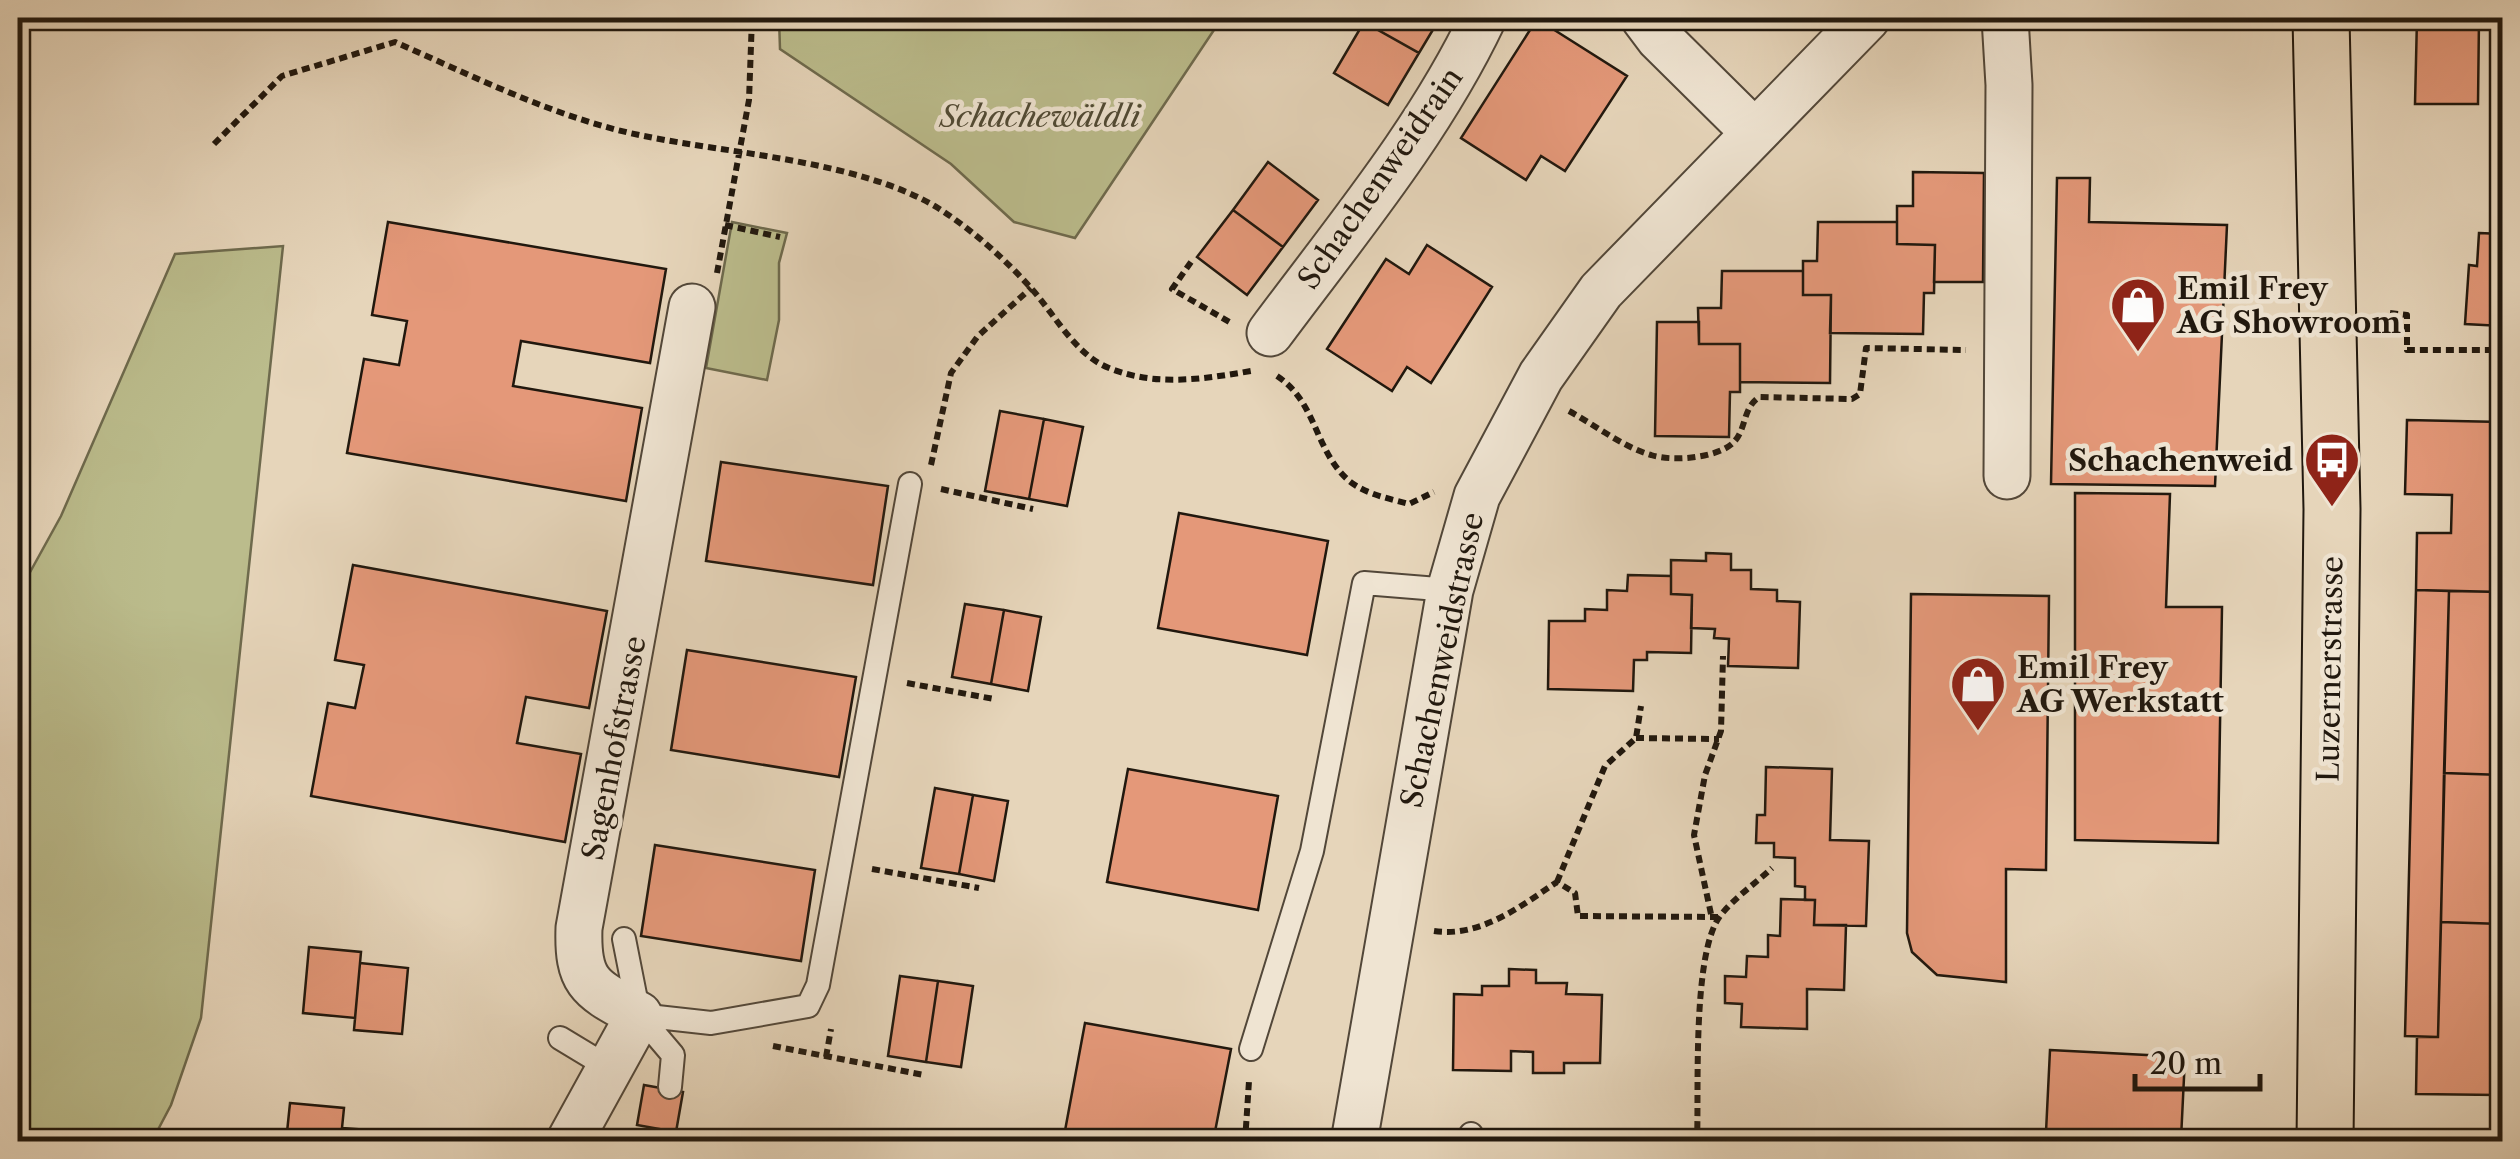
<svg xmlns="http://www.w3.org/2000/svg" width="2520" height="1159" viewBox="0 0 2520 1159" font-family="'Libre Caslon Text',serif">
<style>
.green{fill:#bbbc8c;stroke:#6e6a4d;stroke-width:2.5}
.building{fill:#e49879;stroke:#21180e;stroke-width:2.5}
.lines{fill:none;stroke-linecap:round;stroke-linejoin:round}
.service-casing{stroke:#524739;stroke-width:26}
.minor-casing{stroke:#524739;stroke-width:49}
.primary-casing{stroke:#21180e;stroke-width:59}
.path{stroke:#21180e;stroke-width:6;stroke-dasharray:8 5;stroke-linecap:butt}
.service{stroke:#efe4d2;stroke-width:22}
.minor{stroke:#efe4d2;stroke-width:45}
.primary{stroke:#e6d5ba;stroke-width:55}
.labels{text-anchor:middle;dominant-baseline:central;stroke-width:9;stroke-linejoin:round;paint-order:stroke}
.park-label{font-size:30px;font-style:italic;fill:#4f4934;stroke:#efe4d2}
.street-label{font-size:30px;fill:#21180e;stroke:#efe4d2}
.poi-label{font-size:30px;font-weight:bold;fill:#21180e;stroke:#efe4d2;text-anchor:start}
</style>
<rect width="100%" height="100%" fill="#e6d5ba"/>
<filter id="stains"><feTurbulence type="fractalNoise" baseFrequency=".002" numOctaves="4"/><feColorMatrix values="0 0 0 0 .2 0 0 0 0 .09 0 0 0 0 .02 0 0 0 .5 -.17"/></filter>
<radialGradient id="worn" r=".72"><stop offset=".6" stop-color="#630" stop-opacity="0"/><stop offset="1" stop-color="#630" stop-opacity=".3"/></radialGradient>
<path class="green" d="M779,18H1222L1075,238L1014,222L951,164L780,49Z
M732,222L787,233L779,263V320L767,380L706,368Z
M283,246L201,1018L171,1105L152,1141H18V594L61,516L175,254Z"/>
<path class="building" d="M1367,18H1440L1419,53L1364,22Z
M2417,18H2479L2478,104H2415Z
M1537,19L1627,76L1565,171L1541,156L1526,180L1461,138Z
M1364,22L1419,53L1388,105L1334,73Z
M1268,162L1318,200L1283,247L1233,210Z
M1913,172L1984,173L1983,282H1934L1935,245L1897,244V206H1913Z
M2057,178H2090L2089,222L2227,225L2215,486L2051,484Z
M1233,210L1283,247L1247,295L1197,257Z
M388,222L666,269L650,363L521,341L513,386L642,408L626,501L347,453L364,359L399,365L407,321L372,315Z
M1818,222H1897V244L1935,245L1934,293H1924L1923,334L1830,333L1831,295H1803V261H1817Z
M2479,233L2502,234V326L2465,324L2469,265L2477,266Z
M1427,245L1492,287L1431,383L1407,367L1392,391L1327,349L1386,259L1409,274Z
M1722,271H1803V295H1831L1830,383L1740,382V344H1699L1698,308H1721Z
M1657,322H1699V344H1740V392H1730L1729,437L1655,436Z
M1000,411L1044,419L1029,499L985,491Z
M1044,419L1083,427L1067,506L1029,499Z
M2407,420L2502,422V592L2416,590L2417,533H2451L2452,495L2405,494Z
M721,462L888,486L873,585L706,561Z
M2075,493L2170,494L2166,607H2222L2218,843L2075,840Z
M1179,513L1328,541L1307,655L1158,628Z
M1706,553L1731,554V570H1751V589L1777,590V601L1800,602L1798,668L1728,666L1729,639L1714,638L1715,629L1691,628L1692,595L1671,594V560L1706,561Z
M353,565L607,611L589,708L526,697L517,743L581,754L565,842L311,796L328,703L355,708L364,665L335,660Z
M1628,575L1671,576V594L1692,595L1691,653L1647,652V660H1634L1633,691L1548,689L1549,621H1585V609L1607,610V590L1627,591Z
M2416,590L2449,591L2438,1037L2405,1036Z
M2449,591L2502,592V775L2444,773Z
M1911,594L2049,596L2046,870L2006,869V982L1937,975L1912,952L1907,933Z
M965,604L1004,610L991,684L952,677Z
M1004,610L1041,617L1028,691L991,684Z
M687,650L856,677L839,777L671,750Z
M1766,767L1832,769L1830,840L1869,841L1866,926L1814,925L1815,900H1805V887L1795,886V858L1774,857V843H1756L1757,815H1765Z
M1128,769L1278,796L1258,910L1107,882Z
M2444,773L2502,775L2501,924L2441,922Z
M935,788L973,795L959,874L921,868Z
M973,795L1008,801L994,881L959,874Z
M655,845L815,870L801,961L641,936Z
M1781,899L1815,900L1814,925H1846L1844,990L1807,989V1029L1741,1027L1742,1004L1725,1003V976L1746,977L1747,956L1768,957V935L1780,936Z
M2441,922L2501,924L2497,1095L2416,1094L2417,1037H2438Z
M309,947L361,952L355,1018L303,1013Z
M360,963L408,968L402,1034L354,1030Z
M1509,969L1536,970V983H1567L1566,994L1602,995L1600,1063H1564V1073H1533V1052L1511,1051V1071L1453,1070L1454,994L1482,995V986H1509Z
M900,976L938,981L926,1062L888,1056Z
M938,981L973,986L961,1067L926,1062Z
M1085,1023L1231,1049L1213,1142H1096L1064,1136Z
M2050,1050L2185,1057L2181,1139L2046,1132Z
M644,1085L683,1092L676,1132L637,1125Z
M290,1103L344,1108L342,1128L381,1131L380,1142H286Z"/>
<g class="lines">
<g class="service-casing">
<path id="service" d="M624,939L639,1015L673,1055L670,1087
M639,1015L711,1023L808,1006L818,985L910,484
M560,1038L608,1067
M1251,1049L1312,851L1364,583L1450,590
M1471,1142V1134"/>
</g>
<g class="minor-casing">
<path id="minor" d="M1644,18L1659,38L1754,132
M2005,18L2009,85L2007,476
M1270,333C1345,232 1429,132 1483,18
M569,1142L639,1015C592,989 577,985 579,928L692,307
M1354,1142L1450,590L1477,496L1541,376L1601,291L1867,18"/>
</g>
<g class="primary-casing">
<path id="primary" d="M2321,18L2332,509L2325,1142"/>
</g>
<path class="path" d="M214,144L282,76L395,42C475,77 558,119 644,136C732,154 861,161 938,208C971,229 1004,258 1030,287C1054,313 1075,355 1109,368C1156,387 1203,379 1251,371
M725,225L780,237
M1191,262L1172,289L1231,323
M717,273L749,100L752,18
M2390,313L2407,315V350H2502
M1277,376C1315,401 1314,444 1343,475C1359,493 1387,498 1409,504L1434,492
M1569,411C1595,425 1623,447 1651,455C1672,462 1717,458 1733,443C1747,429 1742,409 1759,397L1852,399L1860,394L1866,348L1966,350
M931,465L951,373L978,336L1031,288
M941,489L1033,509
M907,683L994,699
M1636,738L1719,739
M872,869L979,888
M1557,882L1605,766L1636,738L1641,706
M1711,914L1694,835L1705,775L1721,731L1723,656
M1434,931C1480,938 1521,906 1557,882L1575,893L1578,916L1720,917
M773,1046L924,1075
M826,1057L831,1029
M1245,1142L1249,1081
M1697,1142C1699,1091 1692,954 1720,916C1734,898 1756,883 1772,868"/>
<use href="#service" class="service"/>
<use href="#minor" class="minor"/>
<use href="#primary" class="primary"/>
</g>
<defs>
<g id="shop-pin" transform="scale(2.875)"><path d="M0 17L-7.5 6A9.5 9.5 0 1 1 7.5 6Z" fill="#8f2418" stroke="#efe4d2"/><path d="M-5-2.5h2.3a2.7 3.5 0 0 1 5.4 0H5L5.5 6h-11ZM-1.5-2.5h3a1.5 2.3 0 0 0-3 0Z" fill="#fff"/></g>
<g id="bus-pin" transform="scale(2.875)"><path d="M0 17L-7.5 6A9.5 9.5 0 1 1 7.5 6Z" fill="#8f2418" stroke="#efe4d2"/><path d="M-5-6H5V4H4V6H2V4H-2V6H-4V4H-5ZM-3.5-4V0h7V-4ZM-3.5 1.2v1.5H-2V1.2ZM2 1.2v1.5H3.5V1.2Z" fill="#fff"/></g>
</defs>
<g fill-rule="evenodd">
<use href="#shop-pin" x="2138" y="305"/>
<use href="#bus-pin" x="2332" y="460"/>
<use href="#shop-pin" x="1978" y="684"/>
</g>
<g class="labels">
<g class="park-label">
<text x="1040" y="116">Schachewäldli</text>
</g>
<g class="street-label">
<text transform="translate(1380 178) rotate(-55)">Schachenweidrain</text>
<text transform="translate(1442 660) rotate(-78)">Schachenweidstrasse</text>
<text transform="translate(2330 669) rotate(-89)">Luzernerstrasse</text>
<text transform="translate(614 748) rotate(-79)">Sagenhofstrasse</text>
</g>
<g class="poi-label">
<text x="2177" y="288">Emil Frey<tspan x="2177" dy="34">AG Showroom</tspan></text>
<text x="2293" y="460" text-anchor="end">Schachenweid</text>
<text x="2017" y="667">Emil Frey<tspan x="2017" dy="34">AG Werkstatt</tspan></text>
</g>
</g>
<rect width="2520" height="1159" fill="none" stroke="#e6d5ba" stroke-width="60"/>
<rect x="20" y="20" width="2480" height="1119" fill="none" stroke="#21180e" stroke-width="5"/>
<rect x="30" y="30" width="2460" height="1099" fill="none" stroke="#21180e" stroke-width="2.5"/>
<path d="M2135 1074v15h125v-15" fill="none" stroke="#21180e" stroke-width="5"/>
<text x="2150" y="1074" font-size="30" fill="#21180e" stroke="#efe4d2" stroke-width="8" paint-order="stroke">20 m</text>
<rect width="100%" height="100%" filter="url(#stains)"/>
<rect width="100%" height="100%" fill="url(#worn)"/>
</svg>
